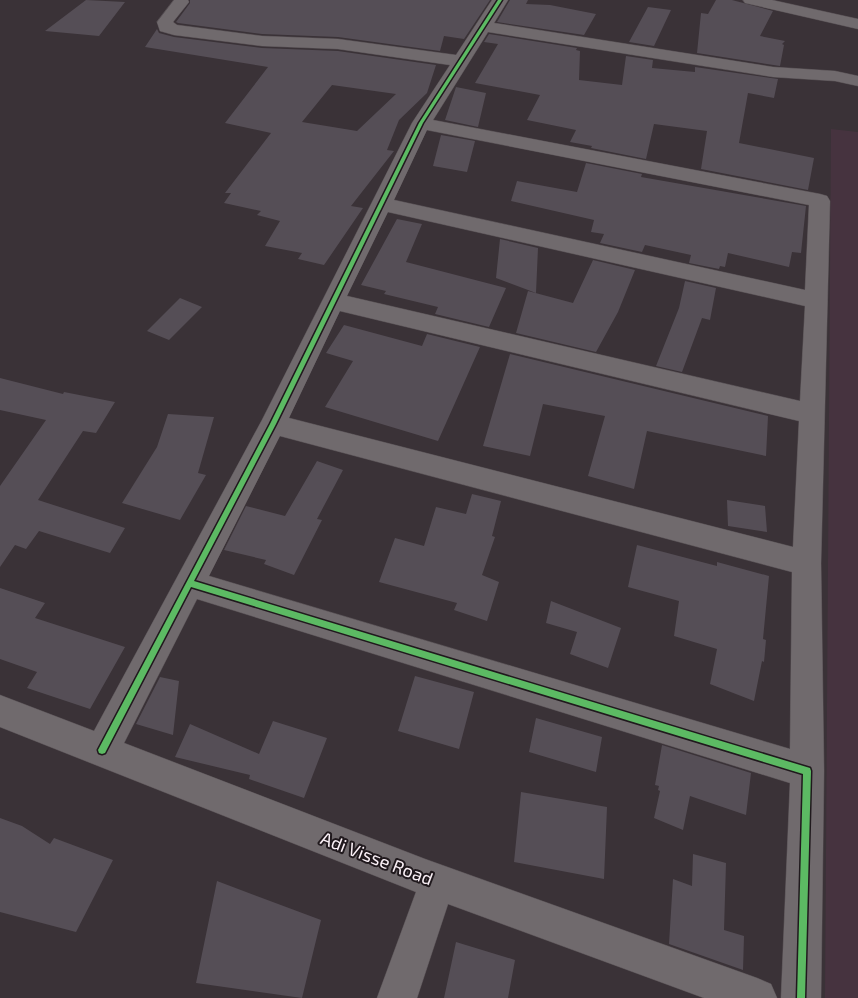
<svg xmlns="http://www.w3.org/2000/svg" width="858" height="998" viewBox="0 0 858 998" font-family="'Exo 2',sans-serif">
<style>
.built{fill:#46333f}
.building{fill:#554e56;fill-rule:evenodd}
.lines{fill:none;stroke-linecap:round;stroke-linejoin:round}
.minor-casing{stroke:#554e52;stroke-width:1}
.minor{fill:#706a6d;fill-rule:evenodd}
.cycleway-casing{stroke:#20191d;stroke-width:3}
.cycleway{fill:#5cba63;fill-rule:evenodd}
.labels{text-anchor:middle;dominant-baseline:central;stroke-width:4;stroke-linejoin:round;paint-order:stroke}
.near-street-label{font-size:18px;fill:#fbf1f7;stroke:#20191d}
</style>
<rect width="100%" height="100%" fill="#3a3237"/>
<path class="built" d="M831,129L858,132V998H825Z"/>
<path class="building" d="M86,0L125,2L99,36L45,31Z
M190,0H490L464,39L444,36L440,51L338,37L262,34L178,23L176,22L190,3Z
M510,0H528L526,4L550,5L596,14L584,35L497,22Z
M716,0H732L773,11L760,36L785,41L782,44L784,45L780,66L697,53L701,13L708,14Z
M648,7L671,10L654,46L629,42Z
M157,29L159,33L174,37L262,48L338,51L436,65L427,93L399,120L387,150L394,151L351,206L363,208L324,265L298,259L302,253L265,246L280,221L257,215L261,211L224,203L231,193H225L271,133L225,123L268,67L145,47ZM332,85L396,94L357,131L302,122Z
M489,34L577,48L576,50L580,51L579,80L622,85L626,56L653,60L652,68L695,72V67L778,79L774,98L748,93L739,143L814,158L808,190L701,169L707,131L654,124L646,159L591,148L592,146L570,142L576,130L527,120L540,95L475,83L498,44L484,42Z
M456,87L486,93L478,127L445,120Z
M441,135L475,141L467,172L433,166Z
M586,163L642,174L641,177L806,206L801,253L792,252L789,267L728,253L725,267L720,266L719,269L689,263L691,255L645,245L642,252L600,243L604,234L591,232L594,220L511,201L517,181L577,192Z
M397,219L422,224L406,262L506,288L489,327L435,314L438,307L384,294L386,291L361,285Z
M500,239L538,248L536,293L496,278Z
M593,260L635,270L618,312L596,352L516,333L528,291L573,303Z
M685,281L716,288L710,320L702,318L682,372L656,366L679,308Z
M180,298L202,307L169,340L147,331Z
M344,325L422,346L427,334L480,347L438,441L325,407L353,361L326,353Z
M510,354L768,416L766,456L647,431L634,489L588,476L605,416L543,404L530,456L483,446Z
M0,378L63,394L64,392L115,402L96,433L83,431L38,500L125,528L110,553L39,531L26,549L15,545L0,567V486L46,420L0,410Z
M168,414L214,417L198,473L206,475L180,520L122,503L157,447Z
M317,461L343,470L317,519L322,520L294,575L264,564L266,560L224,550L246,506L285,516Z
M472,494L501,501L492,536L495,537L482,575L499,582L487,621L454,610L457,603L379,582L395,538L424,546L436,507L466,514Z
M727,500L765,506L767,532L728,526Z
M637,545L717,566V562L769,576L763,639L766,640L764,662L762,661L754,701L710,684L717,649L674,636L679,601L628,587Z
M0,588L45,603L35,618L125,647L90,709L27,688L37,672L0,659Z
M551,601L621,628L608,668L570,654L577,632L546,623Z
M415,676L474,692L459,749L398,731Z
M160,677L179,681L173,735L136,724Z
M536,718L602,737L596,772L529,752Z
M273,721L327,738L304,798L249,779L250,775L175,757L190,724L259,754Z
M662,745L751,773L746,815L690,796L683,830L654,818L660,791L658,790L659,786L655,785Z
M521,792L607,807L604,879L514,862Z
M0,818L22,826L50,844L54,838L113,860L76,932L0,912Z
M693,854L726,863L724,930L744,936L743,970L669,944L673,879L692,886Z
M217,881L321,920L302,998L196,983Z
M456,942L515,960L508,998H444Z"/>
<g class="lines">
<g class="minor-casing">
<path id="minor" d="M174,0H188L189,2L173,22L177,25L262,36L338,39L456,55L492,0H508L494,23L773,67L835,71L858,76V86L835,81L773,77L488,32L433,120L820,194L827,196L830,201L821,563L824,771L821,998H781L790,783L197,599L124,743L425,859L757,978L771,984L777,998H704L448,904L417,998H377L416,892L0,727V695L94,731L262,420L412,123L450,65L338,49L262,46L174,35L160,31L157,22ZM427,130L809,205L805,290L394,200ZM388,212L805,306L800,401L347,296ZM340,311L799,421L793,547L289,418ZM280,436L792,572L790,749L209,576Z
M743,0H772L858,19V29L745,3Z"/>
</g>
<use href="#minor" class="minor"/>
<g class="cycleway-casing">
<path id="cycleway" d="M498,0H502L423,123L276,424L194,581L810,768L811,771L805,998H797L803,774L191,587L105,753L102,754L99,753L98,750L270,424L419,123Z"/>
</g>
<use href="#cycleway" class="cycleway"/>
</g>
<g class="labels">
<g class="near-street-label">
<text transform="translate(377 858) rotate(21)">Adi Visse Road</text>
</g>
</g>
</svg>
